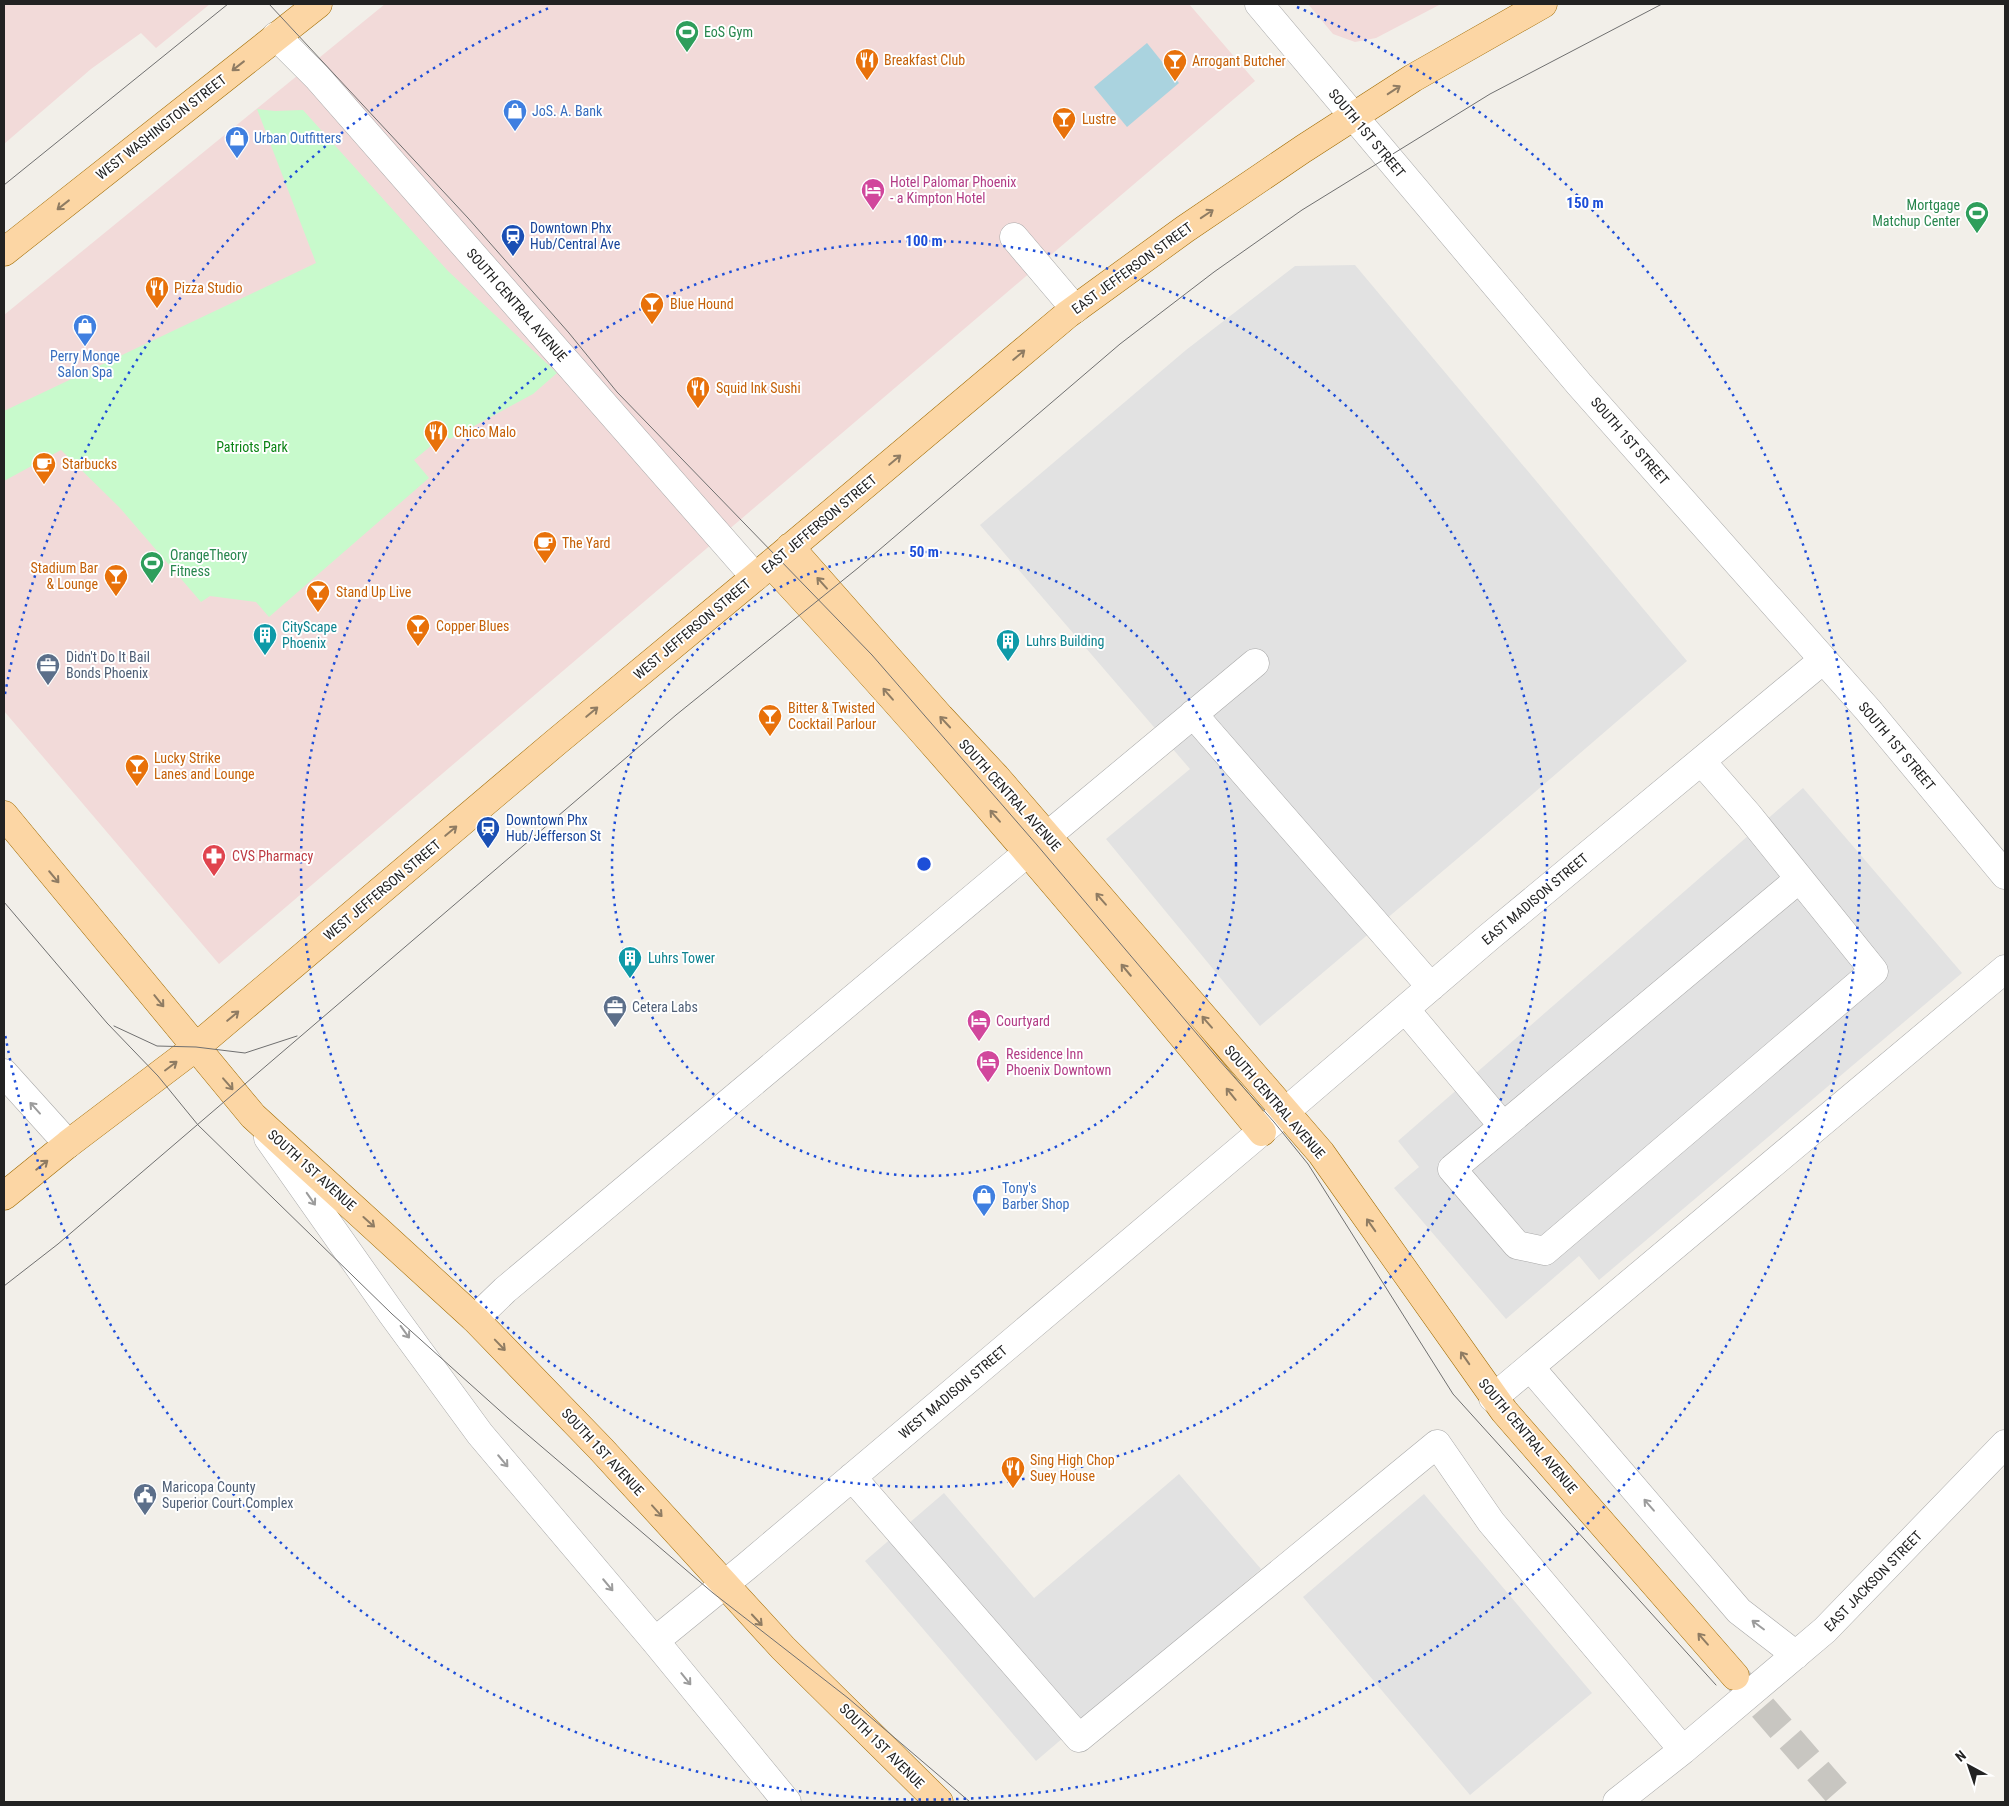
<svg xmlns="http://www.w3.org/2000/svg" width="2009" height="1806" viewBox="0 0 2009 1806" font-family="'Roboto Condensed',sans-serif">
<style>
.commercial{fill:#f2dad9}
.park{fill:#c8facc}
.parking{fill:#e2e2e2}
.water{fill:#aad3df}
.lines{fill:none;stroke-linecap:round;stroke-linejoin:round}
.major-tunnel{stroke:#c8c6c1;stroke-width:28;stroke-dasharray:28 14;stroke-linecap:butt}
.minor-casing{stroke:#a9a9a9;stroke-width:29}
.major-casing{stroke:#a06b00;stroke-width:29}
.minor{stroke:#fff;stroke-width:28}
.major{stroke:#fcd6a4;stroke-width:28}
.tram{stroke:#707070;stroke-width:1}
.oneway{stroke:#8f7c63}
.oneway2{stroke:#9c9c9c}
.ring{fill:none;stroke:#1d4ed8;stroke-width:2.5;stroke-dasharray:2.5 5}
.labels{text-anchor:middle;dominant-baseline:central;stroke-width:4;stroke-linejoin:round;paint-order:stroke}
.leisure-label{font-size:14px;fill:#27864d;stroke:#fff;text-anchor:start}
.food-label{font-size:14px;fill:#c56008;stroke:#fff;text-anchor:start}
.shop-label{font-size:14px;fill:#366cbe;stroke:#fff;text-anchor:start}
.street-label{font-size:14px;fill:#222;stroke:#fff}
.hotel-label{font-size:14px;fill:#b23c85;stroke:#fff;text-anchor:start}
.transit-label{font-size:14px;fill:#164399;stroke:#fff;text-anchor:start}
.park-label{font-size:14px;fill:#0c8416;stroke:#fff}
.culture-label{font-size:14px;fill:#0d838f;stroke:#fff;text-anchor:start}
.service-label{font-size:14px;fill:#4e5e75;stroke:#fff;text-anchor:start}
.health-label{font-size:14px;fill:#be3a42;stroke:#fff;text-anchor:start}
.centre{fill:#1d4ed8;stroke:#fff;stroke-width:2.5}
.ring-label{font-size:15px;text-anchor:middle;font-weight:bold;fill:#1d4ed8;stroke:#fff;stroke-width:4;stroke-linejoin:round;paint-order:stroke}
</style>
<rect width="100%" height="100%" fill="#f2efe9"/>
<path class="commercial" d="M4,4H210L156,48L141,33L91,69L4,144Z
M385,4H1189L1255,81L219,964L4,711V315Z
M1308,4H1441L1376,38L1355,42L1333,34Z"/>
<path class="park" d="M257,109L275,111L303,110L448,271L557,373L533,394L450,439L444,435L414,460L429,478L269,617L256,602L210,596L201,602L120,508L61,450L4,481V411L316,263Z"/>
<path class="parking" d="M1355,265L1687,661L1477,842L1260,1026L1106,839L1190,769L980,525L1186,350L1295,266Z
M1803,788L1962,973L1599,1280L1579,1256L1506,1319L1394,1188L1419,1167L1398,1141Z
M1179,1474L1261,1569L1036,1761L865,1561L944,1493L1034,1598Z
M1424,1494L1592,1693L1470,1795L1303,1597Z"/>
<path class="water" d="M1147,43L1179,83L1127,127L1094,87Z"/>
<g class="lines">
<path class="major-tunnel" d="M1735,1676L1845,1802"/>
<g class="minor-casing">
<path id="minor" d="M1259,4L1579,384L1868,710L2005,875
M276,36L317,77L755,577
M1014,237L1075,309
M1193,714L1431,987
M1702,762L1749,816L1874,971L1545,1251L1517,1245L1452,1169L1799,879
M1047,836L1255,663
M1405,1009L1503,1126
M4,1073L68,1144
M268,1138L392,1314L480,1434L655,1641L787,1802
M475,1319L505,1290L1027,853
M1530,1367L1739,1611L1796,1655
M1493,1398L2005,969
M852,1477L1079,1738L1437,1444L1491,1522L1683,1750
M655,1641L747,1566L1300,1099L1489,937L1823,660
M1617,1802L1683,1750L1825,1630L2005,1444"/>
</g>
<g class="major-casing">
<path id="major" d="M4,252L318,4
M790,547L940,717L996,777L1321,1153L1504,1411L1735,1676
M771,564C941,747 1103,939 1262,1132
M4,815L253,1116L475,1319L601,1449L783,1648L939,1802
M4,1196L68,1144L196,1047L555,743L778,558L1068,314L1185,229L1303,149L1413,78L1543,4"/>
</g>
<use href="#minor" class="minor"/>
<use href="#major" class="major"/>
<path class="tram" d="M269,4L468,218L569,333L617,392L872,655L1037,845L1219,1060L1274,1122L1308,1164L1453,1394L1716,1685
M4,185L228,4
M4,902L107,1023L158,1076L198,1125L392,1314L508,1418L637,1528L713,1593L848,1698L970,1802
M114,1026L157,1046L196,1047L245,1053L297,1036
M4,1286L58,1244L676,715L858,568L1120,344L1214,272L1302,210L1490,94L1662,4"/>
</g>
<defs><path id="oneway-shaft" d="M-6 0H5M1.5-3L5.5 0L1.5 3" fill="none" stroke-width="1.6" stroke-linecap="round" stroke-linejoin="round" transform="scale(1.25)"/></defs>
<g class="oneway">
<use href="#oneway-shaft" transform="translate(238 66) rotate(142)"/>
<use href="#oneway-shaft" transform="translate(1394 90) rotate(-33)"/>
<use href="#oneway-shaft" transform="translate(63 205) rotate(142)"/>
<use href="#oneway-shaft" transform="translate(1207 214) rotate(-34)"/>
<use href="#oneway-shaft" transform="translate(1019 355) rotate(-40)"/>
<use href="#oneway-shaft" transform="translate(895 460) rotate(-40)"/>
<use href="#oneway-shaft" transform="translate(822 583) rotate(-132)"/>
<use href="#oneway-shaft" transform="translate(888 694) rotate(-131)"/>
<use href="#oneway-shaft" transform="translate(592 712) rotate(-40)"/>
<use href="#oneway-shaft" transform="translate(945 722) rotate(-133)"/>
<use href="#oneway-shaft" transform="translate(995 816) rotate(-131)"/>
<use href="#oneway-shaft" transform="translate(451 831) rotate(-40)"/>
<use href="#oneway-shaft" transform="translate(54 877) rotate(50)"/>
<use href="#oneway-shaft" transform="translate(1101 899) rotate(-131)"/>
<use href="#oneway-shaft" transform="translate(1126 970) rotate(-130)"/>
<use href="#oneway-shaft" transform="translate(159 1001) rotate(51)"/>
<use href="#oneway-shaft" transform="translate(233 1016) rotate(-40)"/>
<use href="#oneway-shaft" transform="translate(1207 1022) rotate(-131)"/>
<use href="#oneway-shaft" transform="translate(171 1066) rotate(-37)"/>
<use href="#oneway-shaft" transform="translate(228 1084) rotate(49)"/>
<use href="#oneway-shaft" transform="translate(1231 1094) rotate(-129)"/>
<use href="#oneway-shaft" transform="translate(42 1165) rotate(-39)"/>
<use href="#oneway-shaft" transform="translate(369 1222) rotate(42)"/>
<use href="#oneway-shaft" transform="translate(1371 1225) rotate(-125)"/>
<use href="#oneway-shaft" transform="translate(500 1345) rotate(46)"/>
<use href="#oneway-shaft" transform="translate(1465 1358) rotate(-125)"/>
<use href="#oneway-shaft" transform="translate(657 1511) rotate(48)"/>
<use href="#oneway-shaft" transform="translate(757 1620) rotate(47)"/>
<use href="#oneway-shaft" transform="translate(1703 1639) rotate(-131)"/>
</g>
<g class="oneway2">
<use href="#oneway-shaft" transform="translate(35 1108) rotate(-132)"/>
<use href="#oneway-shaft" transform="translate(311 1199) rotate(55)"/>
<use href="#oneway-shaft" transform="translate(405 1332) rotate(54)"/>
<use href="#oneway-shaft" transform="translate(503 1461) rotate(50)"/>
<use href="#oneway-shaft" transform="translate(1649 1505) rotate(-131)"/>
<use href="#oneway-shaft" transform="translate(608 1585) rotate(50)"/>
<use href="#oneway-shaft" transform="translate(1758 1625) rotate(-143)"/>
<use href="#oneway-shaft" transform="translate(686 1679) rotate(51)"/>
</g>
<g class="ring">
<circle cx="924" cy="864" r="312"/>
<circle cx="924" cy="864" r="623"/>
<path d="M5 694A935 935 0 0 1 551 7M1297 7A935 935 0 1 1 5 1034"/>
</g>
<defs>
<g id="stadium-pin" transform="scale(1.25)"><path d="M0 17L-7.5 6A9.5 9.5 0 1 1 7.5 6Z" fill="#2e9e5b" stroke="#fff"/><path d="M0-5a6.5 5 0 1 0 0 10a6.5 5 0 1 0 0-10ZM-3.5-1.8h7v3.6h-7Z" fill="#fff"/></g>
<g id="restaurant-pin" transform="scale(1.25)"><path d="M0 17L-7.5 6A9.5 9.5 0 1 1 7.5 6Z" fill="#e8710a" stroke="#fff"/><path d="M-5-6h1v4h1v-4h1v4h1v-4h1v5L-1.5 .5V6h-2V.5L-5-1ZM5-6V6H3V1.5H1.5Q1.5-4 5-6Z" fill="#fff"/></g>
<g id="bar-pin" transform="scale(1.25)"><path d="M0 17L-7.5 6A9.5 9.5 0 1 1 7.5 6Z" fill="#e8710a" stroke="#fff"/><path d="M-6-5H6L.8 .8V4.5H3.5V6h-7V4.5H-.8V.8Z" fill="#fff"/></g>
<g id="shop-pin" transform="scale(1.25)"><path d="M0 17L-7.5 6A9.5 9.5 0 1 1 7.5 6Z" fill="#3f7fe0" stroke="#fff"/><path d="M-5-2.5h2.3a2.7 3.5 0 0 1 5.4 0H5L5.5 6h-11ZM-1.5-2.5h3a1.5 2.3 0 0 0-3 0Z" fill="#fff"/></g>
<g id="hotel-pin" transform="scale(1.25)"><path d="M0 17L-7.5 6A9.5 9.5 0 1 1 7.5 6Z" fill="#d1479c" stroke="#fff"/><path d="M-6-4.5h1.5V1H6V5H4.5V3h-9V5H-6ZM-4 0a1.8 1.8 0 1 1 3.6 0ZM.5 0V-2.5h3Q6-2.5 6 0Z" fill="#fff"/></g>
<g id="station-pin" transform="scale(1.25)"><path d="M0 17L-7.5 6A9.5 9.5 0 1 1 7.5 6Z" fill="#1a4fb4" stroke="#fff"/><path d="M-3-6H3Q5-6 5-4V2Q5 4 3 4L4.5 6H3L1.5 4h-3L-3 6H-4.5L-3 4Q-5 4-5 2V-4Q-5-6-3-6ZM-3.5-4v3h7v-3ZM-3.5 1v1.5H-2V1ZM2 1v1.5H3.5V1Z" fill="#fff"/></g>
<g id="cafe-pin" transform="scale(1.25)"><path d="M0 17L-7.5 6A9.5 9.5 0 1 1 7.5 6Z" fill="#e8710a" stroke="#fff"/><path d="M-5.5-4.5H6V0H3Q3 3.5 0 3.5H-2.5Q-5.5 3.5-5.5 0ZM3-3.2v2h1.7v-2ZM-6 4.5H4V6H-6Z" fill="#fff"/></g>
<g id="building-pin" transform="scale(1.25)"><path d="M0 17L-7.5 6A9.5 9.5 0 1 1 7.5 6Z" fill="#0f9aa8" stroke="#fff"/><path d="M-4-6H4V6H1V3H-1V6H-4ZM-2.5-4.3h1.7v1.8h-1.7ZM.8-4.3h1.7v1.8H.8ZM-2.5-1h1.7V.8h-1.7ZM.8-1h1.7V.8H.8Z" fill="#fff"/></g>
<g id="office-pin" transform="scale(1.25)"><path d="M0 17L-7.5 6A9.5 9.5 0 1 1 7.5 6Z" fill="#5c6f8a" stroke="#fff"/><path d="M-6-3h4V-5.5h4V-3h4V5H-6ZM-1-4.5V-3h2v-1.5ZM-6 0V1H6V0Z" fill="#fff"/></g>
<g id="pharmacy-pin" transform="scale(1.25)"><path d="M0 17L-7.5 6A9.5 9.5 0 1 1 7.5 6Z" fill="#e0444e" stroke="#fff"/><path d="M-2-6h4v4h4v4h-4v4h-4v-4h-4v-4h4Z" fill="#fff"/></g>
<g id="civic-pin" transform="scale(1.25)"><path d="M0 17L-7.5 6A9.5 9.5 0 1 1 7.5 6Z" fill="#5c6f8a" stroke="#fff"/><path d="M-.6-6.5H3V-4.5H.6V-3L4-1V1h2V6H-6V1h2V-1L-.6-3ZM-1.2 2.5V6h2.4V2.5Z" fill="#fff"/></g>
</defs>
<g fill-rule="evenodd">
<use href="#stadium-pin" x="687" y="32"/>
<use href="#restaurant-pin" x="867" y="60"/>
<use href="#bar-pin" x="1175" y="61"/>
<use href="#shop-pin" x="515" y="111"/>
<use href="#bar-pin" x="1064" y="119"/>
<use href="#shop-pin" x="237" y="138"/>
<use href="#hotel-pin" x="873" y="190"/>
<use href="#stadium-pin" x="1977" y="213"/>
<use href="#station-pin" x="513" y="236"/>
<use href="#restaurant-pin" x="157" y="288"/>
<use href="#bar-pin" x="652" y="304"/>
<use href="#shop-pin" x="85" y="326"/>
<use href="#restaurant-pin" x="698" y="388"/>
<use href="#restaurant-pin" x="436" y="432"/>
<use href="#cafe-pin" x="44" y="464"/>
<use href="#cafe-pin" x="545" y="543"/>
<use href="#stadium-pin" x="152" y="563"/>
<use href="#bar-pin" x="116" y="576"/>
<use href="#bar-pin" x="318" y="592"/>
<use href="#bar-pin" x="418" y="626"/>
<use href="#building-pin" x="265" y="635"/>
<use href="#building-pin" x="1008" y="641"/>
<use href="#office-pin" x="48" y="665"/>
<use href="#bar-pin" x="770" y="716"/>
<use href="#bar-pin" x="137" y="766"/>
<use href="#station-pin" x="488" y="828"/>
<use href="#pharmacy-pin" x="214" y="856"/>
<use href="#building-pin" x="630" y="958"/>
<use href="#office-pin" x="615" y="1007"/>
<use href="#hotel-pin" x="979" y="1021"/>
<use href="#hotel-pin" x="988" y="1062"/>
<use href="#shop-pin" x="984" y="1196"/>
<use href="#restaurant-pin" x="1013" y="1468"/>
<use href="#civic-pin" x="145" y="1495"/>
</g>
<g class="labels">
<g class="leisure-label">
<text x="704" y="32">EoS Gym</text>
<text x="1960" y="205" text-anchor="end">Mortgage<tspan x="1960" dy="16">Matchup Center</tspan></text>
<text x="170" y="555">OrangeTheory<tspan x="170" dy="16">Fitness</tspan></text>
</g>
<g class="food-label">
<text x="884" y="60">Breakfast Club</text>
<text x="1192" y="61">Arrogant Butcher</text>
<text x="1082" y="119">Lustre</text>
<text x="174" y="288">Pizza Studio</text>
<text x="670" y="304">Blue Hound</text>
<text x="716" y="388">Squid Ink Sushi</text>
<text x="454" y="432">Chico Malo</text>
<text x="62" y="464">Starbucks</text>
<text x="562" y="543">The Yard</text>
<text x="98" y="568" text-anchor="end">Stadium Bar<tspan x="98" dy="16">&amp; Lounge</tspan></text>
<text x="336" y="592">Stand Up Live</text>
<text x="436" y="626">Copper Blues</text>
<text x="788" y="708">Bitter &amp; Twisted<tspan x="788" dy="16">Cocktail Parlour</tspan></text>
<text x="154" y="758">Lucky Strike<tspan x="154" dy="16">Lanes and Lounge</tspan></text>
<text x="1030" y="1460">Sing High Chop<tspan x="1030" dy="16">Suey House</tspan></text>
</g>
<g class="shop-label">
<text x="532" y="111">JoS. A. Bank</text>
<text x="254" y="138">Urban Outfitters</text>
<text x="85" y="356" text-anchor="middle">Perry Monge<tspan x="85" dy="16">Salon Spa</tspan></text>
<text x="1002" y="1188">Tony's<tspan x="1002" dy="16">Barber Shop</tspan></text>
</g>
<g class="street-label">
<text transform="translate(161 127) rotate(-38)">WEST WASHINGTON STREET</text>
<text transform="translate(1367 133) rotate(50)">SOUTH 1ST STREET</text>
<text transform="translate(1132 268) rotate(-36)">EAST JEFFERSON STREET</text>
<text transform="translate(517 305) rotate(49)">SOUTH CENTRAL AVENUE</text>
<text transform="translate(1630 441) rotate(49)">SOUTH 1ST STREET</text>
<text transform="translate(819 524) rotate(-40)">EAST JEFFERSON STREET</text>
<text transform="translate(692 629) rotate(-40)">WEST JEFFERSON STREET</text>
<text transform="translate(1897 746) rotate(50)">SOUTH 1ST STREET</text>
<text transform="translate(1010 795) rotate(48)">SOUTH CENTRAL AVENUE</text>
<text transform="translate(382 890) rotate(-40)">WEST JEFFERSON STREET</text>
<text transform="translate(1535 899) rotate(-40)">EAST MADISON STREET</text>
<text transform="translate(1275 1102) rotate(49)">SOUTH CENTRAL AVENUE</text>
<text transform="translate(312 1170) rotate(42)">SOUTH 1ST AVENUE</text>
<text transform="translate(953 1392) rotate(-40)">WEST MADISON STREET</text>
<text transform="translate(1528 1436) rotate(50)">SOUTH CENTRAL AVENUE</text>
<text transform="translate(603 1452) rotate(47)">SOUTH 1ST AVENUE</text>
<text transform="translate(1873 1581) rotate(-46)">EAST JACKSON STREET</text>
<text transform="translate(882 1746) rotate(45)">SOUTH 1ST AVENUE</text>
</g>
<g class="hotel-label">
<text x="890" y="182">Hotel Palomar Phoenix<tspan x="890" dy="16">- a Kimpton Hotel</tspan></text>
<text x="996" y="1021">Courtyard</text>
<text x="1006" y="1054">Residence Inn<tspan x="1006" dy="16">Phoenix Downtown</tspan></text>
</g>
<g class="transit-label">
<text x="530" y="228">Downtown Phx<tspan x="530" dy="16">Hub/Central Ave</tspan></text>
<text x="506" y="820">Downtown Phx<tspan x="506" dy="16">Hub/Jefferson St</tspan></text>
</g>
<g class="park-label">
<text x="252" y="447">Patriots Park</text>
</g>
<g class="culture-label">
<text x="282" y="627">CityScape<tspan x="282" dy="16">Phoenix</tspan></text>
<text x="1026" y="641">Luhrs Building</text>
<text x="648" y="958">Luhrs Tower</text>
</g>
<g class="service-label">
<text x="66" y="657">Didn't Do It Bail<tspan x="66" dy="16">Bonds Phoenix</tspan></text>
<text x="632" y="1007">Cetera Labs</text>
<text x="162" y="1487">Maricopa County<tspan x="162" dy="16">Superior Court Complex</tspan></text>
</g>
<g class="health-label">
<text x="232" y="856">CVS Pharmacy</text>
</g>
</g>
<circle cx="924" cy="864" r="8" class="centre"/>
<g class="ring-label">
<text x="1585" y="208">150 m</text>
<text x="924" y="246">100 m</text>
<text x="924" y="557">50 m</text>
</g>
<rect width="2009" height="1806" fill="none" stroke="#222222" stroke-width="10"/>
<g transform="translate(1969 1766) rotate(320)" stroke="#ffffff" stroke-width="4" paint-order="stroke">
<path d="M0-4L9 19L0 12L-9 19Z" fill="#222222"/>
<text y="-8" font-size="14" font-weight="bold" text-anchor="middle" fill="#222222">N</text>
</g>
</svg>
